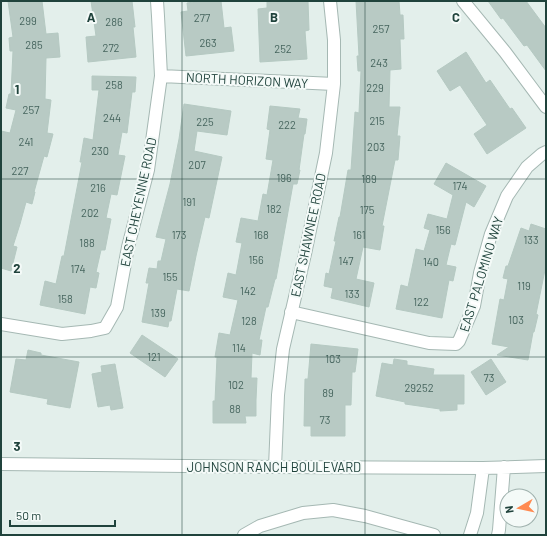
<svg xmlns="http://www.w3.org/2000/svg" width="547" height="536" viewBox="0 0 547 536" font-family="Barlow,sans-serif">
<style>
.building{fill:#b8cac4;stroke:#b5c9c2}
.lines{fill:none;stroke-linecap:round;stroke-linejoin:round}
.minor-casing{stroke:#a5b8b3;stroke-width:14}
.minor{stroke:#fff;stroke-width:12}
.grid{fill:none;stroke:#20433c;stroke-width:1;stroke-opacity:0.55}
.labels{text-anchor:middle;dominant-baseline:central;stroke-width:4;stroke-linejoin:round;paint-order:stroke}
.number-label{font-size:11px;fill:#46655e}
.street-label{font-size:13px;fill:#20433c;stroke:#f4faf8}
.grid-label{font-size:13px;text-anchor:middle;font-weight:bold;fill:#20433c;stroke:#f4faf8;stroke-width:4;stroke-linejoin:round;paint-order:stroke}
</style>
<rect width="100%" height="100%" fill="#e3efeb"/>
<path class="building" d="M8,1H42L46,34L58,33L60,57L46,58L45,99L51,100L47,133L53,134L47,157L44,156L34,192H35L32,204L26,202L20,224L13,246L17,247L11,271L1,268V131L10,133L16,110L6,108L9,94H11L13,51H10L9,38L13,37Z
M91,1H132L135,27H133L136,57L88,62L86,37L96,36Z
M200,1H221L224,28L231,27L234,51L186,56L181,12L188,11L187,3Z
M267,1H308L309,30L305,31L307,59L260,62L258,9L267,8Z
M356,1H399L400,15H403L404,39H400L401,69L390,70L389,107H400L397,136H400L398,160H395L382,226H384L380,250L363,247L356,279L374,283L369,307L331,298L333,288L324,286L326,273L329,274L336,241H334L339,217H340L348,170H351L355,112L359,113L361,71H358L357,56H359Z
M488,1H526L546,28V71L527,45L524,46L503,18L501,19Z
M466,52L486,83L490,80L510,109L512,108L526,128L487,154L474,134L487,125L460,85L450,91L437,71Z
M92,76L136,77L135,92H132L127,133L122,132L118,155L125,156L117,195L111,194L106,218L111,219L105,250H101L96,272L99,273L96,288L90,287L85,314L40,305L45,281L56,284L62,256H64L82,162H80L84,138L93,140L99,90H92Z
M184,104L231,111L227,135L197,131L194,151L222,157L209,218L205,217L196,256L189,291L177,289L171,321H169L168,327L142,322L149,283H146L149,268L157,269L158,261H161L166,239L156,237L170,184L179,139Z
M270,106L300,109L298,118L307,119L305,134H304L299,170H300L297,184H293L276,279H275L268,307H266L259,340H262L260,355L252,353L251,378H257L256,400V416H245L246,423H213V401H215L217,357H215L219,333L230,335L238,300L223,297L228,273L236,275L242,243L236,242L241,218L258,221L263,194L267,195L273,160L266,159L270,130L267,129Z
M446,163L486,186L474,207L466,202L455,245L451,244L446,265L456,267L453,281L449,280L442,318L396,309L401,285L408,287L416,249L424,251L430,230L424,228L428,214L447,219L453,195L434,184Z
M531,224L546,229V265L536,314L538,315L534,332H533L528,360L497,355L509,347L492,344L500,299L504,300L508,279L503,278L506,266H508L521,228L529,231Z
M142,335L178,359L165,377L130,353Z
M311,344L358,349L355,372H352L351,405H345V436H311V426H304L305,379H308Z
M28,350L41,353V355L79,362L70,408L47,404L48,399L10,392L16,359L26,360Z
M394,359L407,361V365L434,369L433,375H464V404H457V410L440,411V409L405,404V402L376,396L382,363L393,365Z
M491,359L506,382L486,395L471,372Z
M115,364L123,408L111,410L110,405L98,407L92,374L102,372L101,366Z"/>
<g class="lines">
<g class="minor-casing">
<path id="minor" d="M463,1L505,52L546,107
M161,76L334,84
M291,312L429,343L456,344L459,341L474,306L480,273L491,234L507,196L527,167L542,154L546,152
M1,324L62,334L91,331L105,328L117,307L128,247L148,170L161,76L158,16L157,1
M1,464L275,467L483,468L546,466
M275,467L278,395L283,349L305,254L326,153L334,84V40L330,1
M244,535L260,526L303,513L333,510L365,516L434,535
M470,535L477,513L483,468
M498,535L499,530L504,467"/>
</g>
<use href="#minor" class="minor"/>
</g>
<path class="grid" d="M182,1V535M365,1V535M1,179H546M1,357H546"/>
<g class="labels">
<g class="number-label">
<text x="202" y="17">277</text>
<text x="28" y="20">299</text>
<text x="114" y="21">286</text>
<text x="381" y="28">257</text>
<text x="208" y="42">263</text>
<text x="34" y="44">285</text>
<text x="111" y="47">272</text>
<text x="283" y="48">252</text>
<text x="379" y="62">243</text>
<text x="114" y="84">258</text>
<text x="375" y="87">229</text>
<text x="31" y="109">257</text>
<text x="112" y="117">244</text>
<text x="377" y="120">215</text>
<text x="205" y="121">225</text>
<text x="287" y="124">222</text>
<text x="26" y="141">241</text>
<text x="376" y="146">203</text>
<text x="100" y="150">230</text>
<text x="197" y="164">207</text>
<text x="20" y="170">227</text>
<text x="284" y="177">196</text>
<text x="369" y="178">189</text>
<text x="460" y="185">174</text>
<text x="98" y="187">216</text>
<text x="189" y="201">191</text>
<text x="274" y="208">182</text>
<text x="367" y="209">175</text>
<text x="90" y="212">202</text>
<text x="443" y="229">156</text>
<text x="179" y="234">173</text>
<text x="261" y="234">168</text>
<text x="359" y="234">161</text>
<text x="531" y="239">133</text>
<text x="87" y="242">188</text>
<text x="256" y="259">156</text>
<text x="346" y="260">147</text>
<text x="431" y="261">140</text>
<text x="78" y="268">174</text>
<text x="170" y="276">155</text>
<text x="524" y="285">119</text>
<text x="248" y="290">142</text>
<text x="352" y="293">133</text>
<text x="65" y="298">158</text>
<text x="421" y="301">122</text>
<text x="158" y="312">139</text>
<text x="516" y="319">103</text>
<text x="249" y="320">128</text>
<text x="239" y="347">114</text>
<text x="154" y="356">121</text>
<text x="333" y="358">103</text>
<text x="489" y="377">73</text>
<text x="236" y="384">102</text>
<text x="419" y="387">29252</text>
<text x="328" y="392">89</text>
<text x="235" y="408">88</text>
<text x="325" y="419">73</text>
</g>
<g class="street-label">
<text transform="translate(247 80) rotate(3)">NORTH HORIZON WAY</text>
<text transform="translate(138 202) rotate(-78)">EAST CHEYENNE ROAD</text>
<text transform="translate(308 235) rotate(-78)">EAST SHAWNEE ROAD</text>
<text transform="translate(481 274) rotate(-73)">EAST PALOMINO WAY</text>
<text x="274" y="467">JOHNSON RANCH BOULEVARD</text>
</g>
</g>
<g class="grid-label">
<text x="91" y="22">A</text>
<text x="274" y="22">B</text>
<text x="456" y="22">C</text>
<text x="17" y="94">1</text>
<text x="17" y="273">2</text>
<text x="17" y="451">3</text>
</g>
<rect width="547" height="536" fill="none" stroke="#20433c" stroke-width="4"/>
<g transform="translate(519 508) rotate(261)"><circle r="19" fill="#f4faf8" stroke="#9fb1ad"/>
<path d="M0-3L7 15L0 10L-7 15Z" fill="#ff8a51"/>
<text y="-6" font-size="11" font-weight="bold" text-anchor="middle" fill="#20433c">N</text>
</g>
<path d="M10 520v6h105v-6" fill="none" stroke="#20433c" stroke-width="2"/>
<text x="16" y="520" font-size="12" fill="#20433c" stroke="#f4faf8" stroke-width="3" paint-order="stroke">50 m</text>
</svg>
